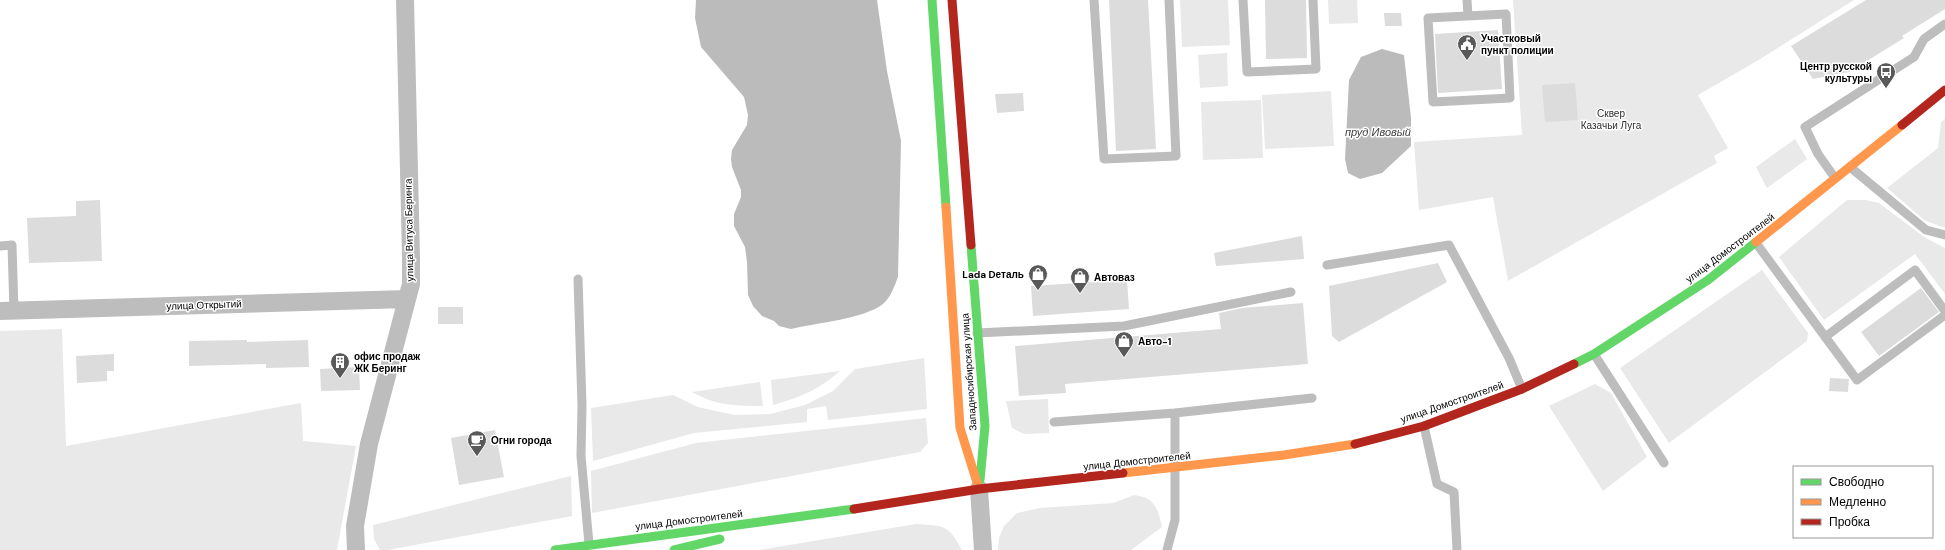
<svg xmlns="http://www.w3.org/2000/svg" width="1945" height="550" viewBox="0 0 1945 550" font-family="'DM Sans',sans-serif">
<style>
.green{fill:#e9e9e9}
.water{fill:#bbb}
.building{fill:#dcdcdc}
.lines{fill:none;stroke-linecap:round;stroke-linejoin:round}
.lane{stroke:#bdbdbd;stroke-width:9}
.street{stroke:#bdbdbd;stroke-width:18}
.fast{stroke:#63d668;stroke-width:9}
.slow{stroke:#ff974d;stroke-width:9}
.jam{stroke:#b3261e;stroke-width:9}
.labels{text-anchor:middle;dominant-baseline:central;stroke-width:3;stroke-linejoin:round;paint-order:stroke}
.poi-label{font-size:10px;font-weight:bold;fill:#000;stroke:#fff;text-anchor:start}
.park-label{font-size:10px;fill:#2e2e2e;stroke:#fff}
.street-label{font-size:10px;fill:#000;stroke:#fff}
.water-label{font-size:11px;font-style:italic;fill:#3f3f3f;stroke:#fff}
</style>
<rect width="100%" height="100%" fill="#fff"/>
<path class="green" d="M1180,0H1228L1230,45L1182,47Z
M1328,0H1357L1358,23L1329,24Z
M1513,0H1854L1757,61L1698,95L1728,148L1714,156L1717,163L1508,281L1493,197L1419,210L1414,142L1522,135Z
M1227,53L1228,86L1200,88L1198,55Z
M1331,91L1334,146L1265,149L1262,95Z
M1261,100L1263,158L1203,160L1201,102Z
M1945,119V227H1942L1924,220L1887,188L1938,148L1941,122Z
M1795,139L1807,159L1767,188L1756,167Z
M1847,200H1866L1879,203L1924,237L1945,248V294L1915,254L1824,320L1779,257Z
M1762,270L1808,333L1807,341L1669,443L1620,368Z
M62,329L66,446L301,403L303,441L356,446L337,550H0V331Z
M924,358L927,409L828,420L826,406L807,409V422L694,433L593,461L591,408L673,395L698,407L734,415L770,414L805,405L833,391L855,369Z
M840,371C818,390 801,397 773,405L771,380Z
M760,382L763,406C737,406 716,406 692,392Z
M1595,384L1611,393L1647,457L1603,491L1549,406Z
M1048,399L1049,433L1024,434L1012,428L1006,401Z
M926,418L928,443L920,452L592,513L591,471L696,443Z
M571,476L572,516L388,550H380L374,539L373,525Z
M1134,495C1154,497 1158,508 1162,527L1131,550H998L999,538L1004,526L1017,513L1040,508L1113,503Z
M916,524C944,526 948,524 962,550H759Z"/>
<path class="water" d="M696,0H877L887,71L901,141L898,277C894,287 891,297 883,304C864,319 815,323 791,329L779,326L774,321L762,316L753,306L748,295L747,262L745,247L734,226V214L741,197V190L732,167L731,159L732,150L747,125L748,115L744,97L701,47L695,18Z
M1382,49L1404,55L1411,118V146L1382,173L1360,179L1348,173L1345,159L1349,80L1361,57Z"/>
<path class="building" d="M1109,0H1148L1156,149L1116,151Z
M1265,0H1306L1307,58L1266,59Z
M1866,0H1945V9L1902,36L1904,38L1849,72L1813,79L1791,46Z
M1384,13H1401L1402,26H1385Z
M1498,30L1502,89L1438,93L1435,34Z
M1575,83L1578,120L1545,122L1542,85Z
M1023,93L1024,111L997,113L995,94Z
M100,200L102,261L29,263L27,218L76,216V201Z
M1302,236L1304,259L1216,266L1214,253Z
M1438,263L1447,282L1339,342L1332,336L1329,286Z
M1127,280L1129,309L1033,316L1031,286Z
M1921,288L1939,312L1879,356L1861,332Z
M1303,303L1308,364L1065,384L1066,393L1019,396L1015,346L1221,329L1219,313L1242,308Z
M438,307H463V324H438Z
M247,340V342L308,340L309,367L266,368V364L189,366V341Z
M114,354V371H107V381L77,383L76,356Z
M359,367L360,390L321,391L320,369Z
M1830,378L1849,379L1848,392L1829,391Z
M495,430L504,477L459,485L451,438Z"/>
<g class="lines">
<path class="lane" d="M1094,0L1104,159L1176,156L1169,0
M1243,0L1247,72L1316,69L1313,0
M1467,0L1468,16
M1506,14L1510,98L1433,102L1428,18Z
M1850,167L1926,230L1945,235
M1835,178L1818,154L1805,127L1914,57L1924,39L1945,24
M1756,243L1857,380L1945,315
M0,246L12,245L14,311
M1327,265L1449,245L1509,358L1522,389
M578,279L582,405L581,456L589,544
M977,333L1124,326L1291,292
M1825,337L1915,270L1945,311
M1594,354L1664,463
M1175,413L1312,398
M1054,422L1175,413V520L1167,550
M1424,426L1437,484L1454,492L1457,550"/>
<path class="street" d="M0,311L407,299
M979,489L983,550
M356,550L355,526L369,444L411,284V257L405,0"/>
<path class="fast" d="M932,0L946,207
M971,245L985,426L980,480
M1574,364L1594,354L1708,280L1756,242
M555,550L854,509
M674,550L720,539"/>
<path class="slow" d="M946,207L960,428L979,489
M1756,242L1902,125
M1123,473L1284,455L1355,444"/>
<path class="jam" d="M952,0L971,245
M1902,125L1945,90
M1355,444L1424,426L1522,389L1574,364
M854,509L979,489L1123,473"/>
</g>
<defs>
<g id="civic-pin" transform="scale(1)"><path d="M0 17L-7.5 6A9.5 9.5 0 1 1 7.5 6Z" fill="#595959" stroke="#fff"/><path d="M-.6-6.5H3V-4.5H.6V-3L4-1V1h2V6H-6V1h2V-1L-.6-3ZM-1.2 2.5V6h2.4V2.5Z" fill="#fff"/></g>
<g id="bus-pin" transform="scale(1)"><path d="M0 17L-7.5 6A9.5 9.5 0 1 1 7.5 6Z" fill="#595959" stroke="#fff"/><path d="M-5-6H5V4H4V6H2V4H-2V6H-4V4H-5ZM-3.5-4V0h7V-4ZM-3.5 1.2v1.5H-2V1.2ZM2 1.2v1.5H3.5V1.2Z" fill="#fff"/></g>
<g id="shop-pin" transform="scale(1)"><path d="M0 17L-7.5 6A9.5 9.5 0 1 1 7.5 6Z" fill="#595959" stroke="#fff"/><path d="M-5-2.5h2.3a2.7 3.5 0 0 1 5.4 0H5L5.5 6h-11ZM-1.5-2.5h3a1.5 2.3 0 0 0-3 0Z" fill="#fff"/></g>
<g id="building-pin" transform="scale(1)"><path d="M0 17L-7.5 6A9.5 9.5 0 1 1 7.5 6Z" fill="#595959" stroke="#fff"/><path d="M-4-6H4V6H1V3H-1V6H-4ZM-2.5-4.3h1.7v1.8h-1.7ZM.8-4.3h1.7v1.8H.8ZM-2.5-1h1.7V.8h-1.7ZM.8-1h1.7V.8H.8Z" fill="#fff"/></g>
<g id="cafe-pin" transform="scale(1)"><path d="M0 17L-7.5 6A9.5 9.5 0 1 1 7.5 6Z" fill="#595959" stroke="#fff"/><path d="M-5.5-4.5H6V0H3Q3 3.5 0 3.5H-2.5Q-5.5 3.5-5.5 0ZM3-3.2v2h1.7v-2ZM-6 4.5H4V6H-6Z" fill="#fff"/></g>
</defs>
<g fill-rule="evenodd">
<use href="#civic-pin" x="1467" y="44"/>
<use href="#bus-pin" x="1886" y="72"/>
<use href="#shop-pin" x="1038" y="274"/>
<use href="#shop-pin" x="1080" y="277"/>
<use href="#shop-pin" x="1124" y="341"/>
<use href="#building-pin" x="340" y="362"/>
<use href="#cafe-pin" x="477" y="440"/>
</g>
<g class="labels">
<g class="poi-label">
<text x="1481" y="38">Участковый<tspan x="1481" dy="12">пункт полиции</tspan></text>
<text x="1872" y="66" text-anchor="end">Центр русской<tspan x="1872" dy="12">культуры</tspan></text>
<text x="1024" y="274" text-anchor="end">Lada Dеталь</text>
<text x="1094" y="277">Автоваз</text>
<text x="1138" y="341">Авто-1</text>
<text x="354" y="356">офис продаж<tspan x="354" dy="12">ЖК Беринг</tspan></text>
<text x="491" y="440">Огни города</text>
</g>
<g class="park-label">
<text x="1611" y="113">Сквер<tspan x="1611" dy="12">Казачьи Луга</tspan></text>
</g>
<g class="street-label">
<text transform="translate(409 230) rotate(-91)">улица Витуса Беринга</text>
<text transform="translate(1730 248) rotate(-37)">улица Домостроителей</text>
<text transform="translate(204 305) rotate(-2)">улица Открытий</text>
<text transform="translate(969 372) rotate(-94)">Западносибирская улица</text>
<text transform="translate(1452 402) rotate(-19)">улица Домостроителей</text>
<text transform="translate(1137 461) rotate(-6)">улица Домостроителей</text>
<text transform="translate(689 520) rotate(-7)">улица Домостроителей</text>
</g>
<g class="water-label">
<text x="1378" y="132">пруд Ивовый</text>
</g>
</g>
<rect x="1793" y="466" width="140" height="72" fill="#ffffff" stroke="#999999"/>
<rect x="1801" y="479" width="20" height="6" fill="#63d668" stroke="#999999"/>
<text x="1829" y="486" font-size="12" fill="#000000">Свободно</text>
<rect x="1801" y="499" width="20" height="6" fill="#ff974d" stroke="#999999"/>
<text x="1829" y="506" font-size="12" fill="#000000">Медленно</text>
<rect x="1801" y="519" width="20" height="6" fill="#b3261e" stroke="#999999"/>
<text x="1829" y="526" font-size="12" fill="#000000">Пробка</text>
</svg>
